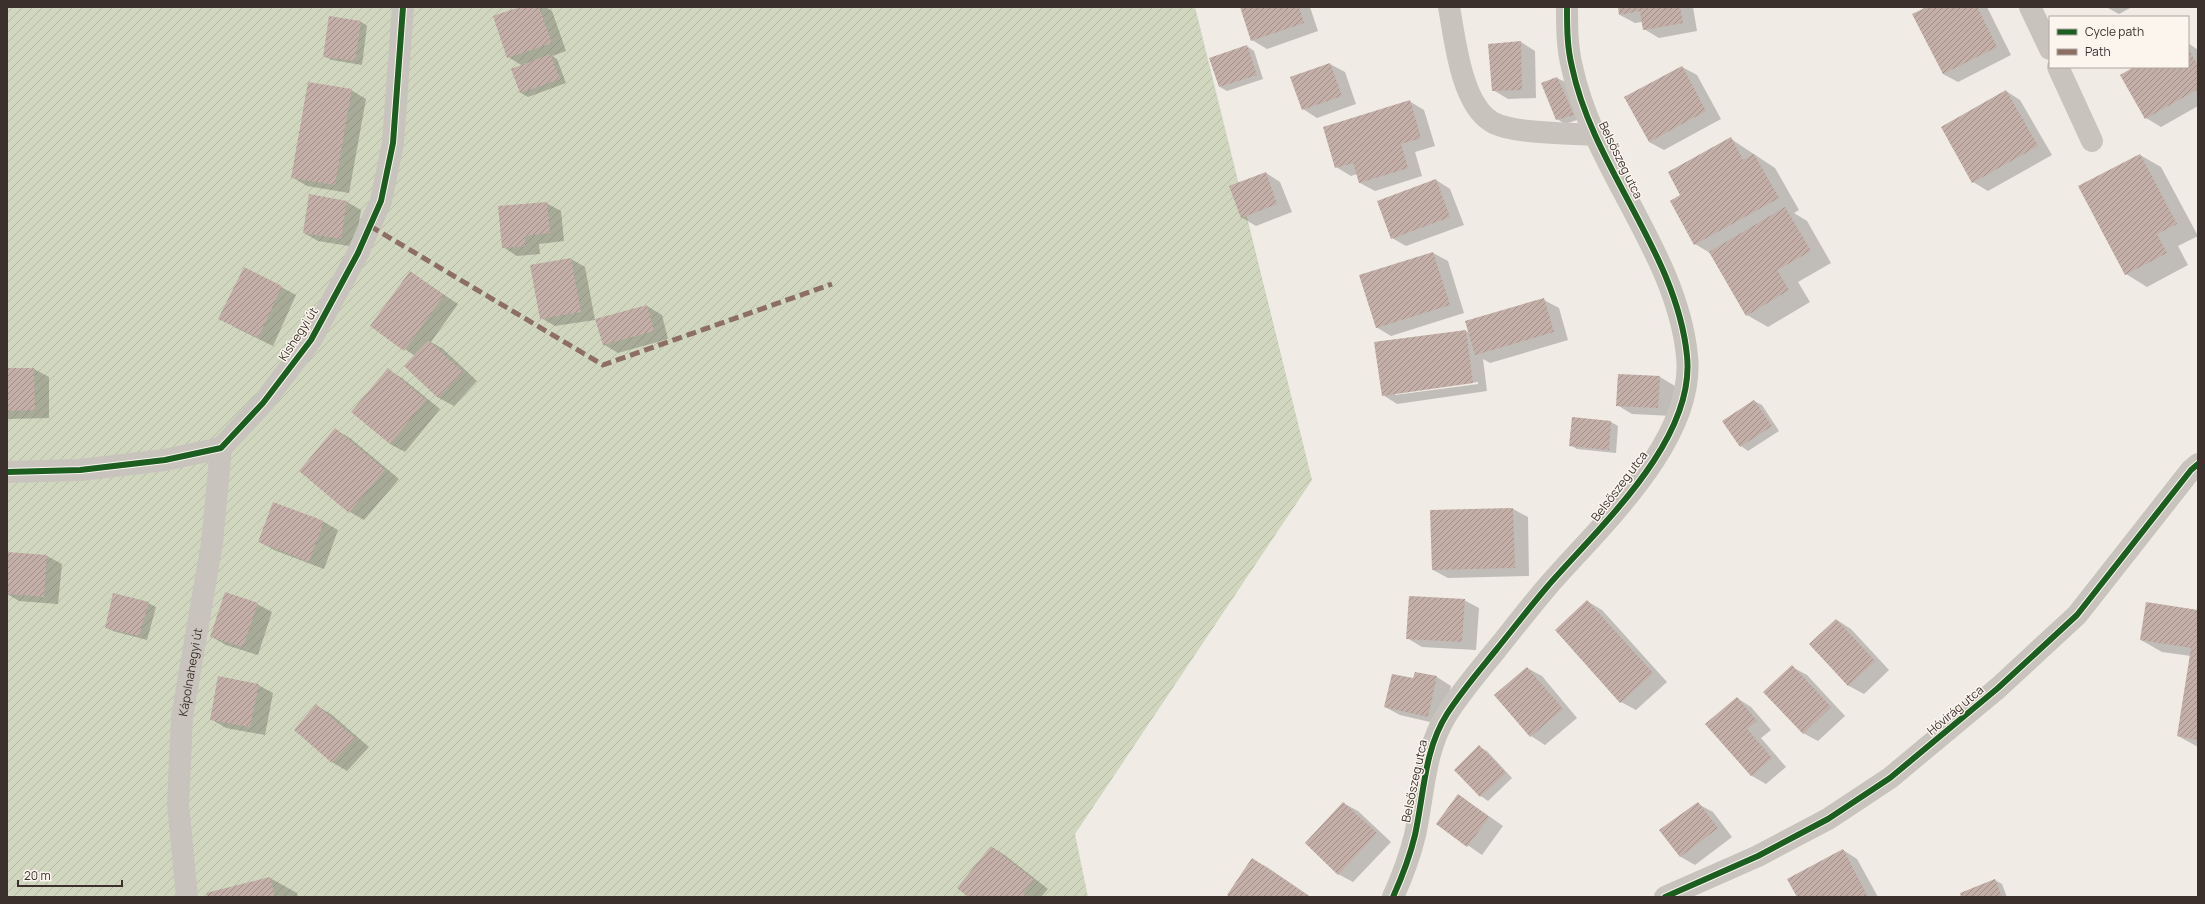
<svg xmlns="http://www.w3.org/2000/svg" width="2205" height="904" viewBox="0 0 2205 904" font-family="Manrope,sans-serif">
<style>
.garden{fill:url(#garden-furrows)}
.shadow{fill:#0003;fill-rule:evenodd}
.building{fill:url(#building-hatch)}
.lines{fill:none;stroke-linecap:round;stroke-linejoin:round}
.minor{stroke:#c9c3be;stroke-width:22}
.quiet{stroke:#8d6e63;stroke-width:5;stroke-dasharray:10 5;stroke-linecap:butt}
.cycleway-casing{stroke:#fbf5ee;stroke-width:8}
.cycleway{stroke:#1b5e20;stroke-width:6}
.labels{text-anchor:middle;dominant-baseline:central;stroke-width:3;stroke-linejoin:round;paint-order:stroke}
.street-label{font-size:12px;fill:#3b302b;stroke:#fbf5ee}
</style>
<defs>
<pattern id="garden-furrows" width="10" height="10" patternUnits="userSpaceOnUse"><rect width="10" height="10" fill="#d1d6bf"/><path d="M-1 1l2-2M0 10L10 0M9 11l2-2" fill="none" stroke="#b4b8a4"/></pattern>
<pattern id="building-hatch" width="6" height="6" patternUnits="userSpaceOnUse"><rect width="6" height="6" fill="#c3afa7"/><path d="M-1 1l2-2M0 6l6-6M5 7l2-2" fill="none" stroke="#a08f88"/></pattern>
</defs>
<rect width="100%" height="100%" fill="#f0ebe5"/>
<path class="garden" d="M7,7H1195L1312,480L1075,834L1088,897H7Z"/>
<path class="shadow" d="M523,7H546L552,11L566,51L552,56L557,59L566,83L528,97L521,93L512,70L523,66L508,57Z
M1241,7H1310L1318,31L1267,49L1252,40Z
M1619,7H1693L1697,31L1659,38L1644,29L1642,22L1635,23L1620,15Z
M1920,7H1987L2011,55L1958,82L1943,74L1924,9Z
M2106,7H2132L2119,14Z
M360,21L367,26L362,65L332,60L324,56Z
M1521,42L1535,51L1536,98L1508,99L1493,90Z
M2188,43L2198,50V106L2161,127L2146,118L2136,67H2188Z
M1247,46L1254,51L1263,79L1227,91L1220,87Z
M1330,64L1345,72L1356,104L1317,118L1303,109Z
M1682,67L1697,75L1721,119L1664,150L1649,142Z
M1557,78L1565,82L1580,119L1565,124L1557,119Z
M351,90L366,99L349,193L307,186L292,177Z
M2006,91L2020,100L2052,155L1988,191L1973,182L1942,128Z
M1409,101L1424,110L1435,146L1415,152L1422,176L1375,191L1360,183L1357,174L1351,176L1336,167Z
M1731,139L1775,168L1799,210L1794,213L1807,221L1831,263L1798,282L1810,302L1768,327L1747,315L1710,253L1695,244L1682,195Z
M2140,155L2161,167L2198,236L2178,246L2188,265L2147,287L2126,274Z
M1266,173L1280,182L1292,212L1256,226L1241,217Z
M1436,180L1450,189L1464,225L1406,246L1392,238Z
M347,202L361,210L355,247L318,241L304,233Z
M546,203L561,211L564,241L539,244L540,254L517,256L503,247Z
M1433,253L1448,261L1464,313L1391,336L1376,327Z
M571,259L585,267L595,320L555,326L541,318Z
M410,272L458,304L431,342L443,349L477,381L454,406L439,398L405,366L415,356L372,326Z
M281,287L296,295L273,346L234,327Z
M1544,300L1559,308L1568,340L1490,363L1483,359L1487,391L1397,404L1383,395L1466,331L1469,333ZM1478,382V384L1395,395V393Z
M647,306L662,315L668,339L618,353L603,344L597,320Z
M7,369H34L49,377V418L7,419Z
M388,370L402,378L440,409L405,452L390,444Z
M1619,375L1660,377L1675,386L1673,416L1632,414L1617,405Z
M1754,401L1762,405L1779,431L1748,451L1741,446Z
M1611,422L1618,426L1616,453L1577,449L1570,445Z
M336,430L350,438L399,479L364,520L350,512L301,471Z
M1513,509L1528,517L1529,576L1448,578L1433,570L1431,511Z
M324,522L338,530L324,569L274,550L260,542Z
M47,556L62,564L58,604L19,601L7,594V563Z
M1464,600L1479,608L1476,650L1422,647L1407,638Z
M1587,601L1602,610L1667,682L1636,710L1621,702Z
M148,603L156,607L147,640L113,631L106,627Z
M257,604L272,612L258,655L226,645L212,637Z
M2198,611V747L2178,736L2191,656L2162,652L2141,640Z
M1837,620L1851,629L1889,670L1864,694L1849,686L1810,644Z
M1792,667L1807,675L1845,716L1818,741L1803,733Z
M1527,668L1542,676L1577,718L1545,745L1531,736Z
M1416,673L1437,677L1451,686L1443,725L1400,715L1385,707L1414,679Z
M258,685L273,693L265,735L226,728L211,719Z
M1737,698L1751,707L1771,730L1761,738L1786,767L1766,784L1752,776L1707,725Z
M317,706L331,714L369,747L347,771L332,762Z
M1479,747L1487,751L1512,778L1488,801L1481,796L1455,770Z
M1459,795L1503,826L1482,855L1437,824Z
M1343,803L1358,811L1391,842L1353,882L1338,874Z
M1698,804L1713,812L1732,837L1695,865L1681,857L1661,830Z
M992,847L1006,856L1048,889L1041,897H970Z
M1843,850L1857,859L1878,897H1798Z
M1252,859L1267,867L1311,897H1231Z
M270,878L297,893L298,897H208Z
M1995,880L2002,884L2007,897H1962Z"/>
<path class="building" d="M520,7H539L552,43L507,58L493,16Z
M1240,7H1299L1304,23L1251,41Z
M1618,7H1680L1683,23L1643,30L1640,11L1619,15Z
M1927,7H1977L1997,47L1943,74L1912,14Z
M329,16L361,21L355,61L323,57Z
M1521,41L1522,90L1492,91L1488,44Z
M1247,45L1257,75L1219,87L1209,58Z
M2188,48L2198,66V89L2145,119L2120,75L2134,67H2188Z
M550,54L560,79L520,93L511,69Z
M1330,63L1342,96L1302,110L1290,77Z
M1682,66L1706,111L1649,142L1624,97Z
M1557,77L1574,115L1556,120L1541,83Z
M308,82L352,89L335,185L291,178Z
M2006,90L2038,146L1972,183L1941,127Z
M1410,100L1421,138L1401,144L1408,168L1359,183L1353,163L1335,168L1323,127Z
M1731,137L1743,160L1754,154L1779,198L1694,245L1670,201L1680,195L1668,172Z
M2140,154L2177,224L2157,234L2167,253L2125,275L2078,186Z
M1266,172L1277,204L1241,218L1229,186Z
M1436,179L1450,217L1391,239L1377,201Z
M309,194L347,201L341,239L303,233Z
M547,202L550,233L525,236V246L502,248L498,206Z
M1785,207L1811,251L1777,270L1789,290L1746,316L1709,252Z
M1433,252L1450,305L1376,328L1359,275Z
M571,258L581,312L540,319L530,265Z
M244,267L282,286L258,338L218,319Z
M410,271L444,295L404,351L370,326Z
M1544,298L1554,332L1475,355L1465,321Z
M647,305L654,331L603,345L595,319Z
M1466,330L1473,383L1382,396L1374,342Z
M428,340L463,372L438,398L404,366Z
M7,368H34L35,410L7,411Z
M388,368L426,400L390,444L351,412Z
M1618,374L1660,376L1658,408L1616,406Z
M1754,400L1772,426L1740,447L1722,421Z
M1572,417L1611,421L1609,450L1569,446Z
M335,428L385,470L349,513L299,471Z
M273,502L324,521L309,562L258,542Z
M1513,508L1515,568L1432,570L1430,510Z
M7,552L47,555L44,597L7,594Z
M225,592L258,603L243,647L210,637Z
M113,593L149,602L139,636L105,628Z
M1409,596L1465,599L1462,642L1406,639Z
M1587,600L1653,673L1620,703L1555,630Z
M2146,602L2198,610V740L2177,736L2191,648L2140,640Z
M1836,619L1875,661L1848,686L1809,644Z
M1792,665L1831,707L1803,734L1763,692Z
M1527,667L1563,709L1530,737L1494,695Z
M1415,672L1437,676L1428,717L1384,707L1392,674L1413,678Z
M218,676L259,684L250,727L210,720Z
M1737,697L1757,721L1747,729L1772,758L1751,776L1705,724Z
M316,704L355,738L332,763L294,730Z
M1479,745L1506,773L1480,797L1454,770Z
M1458,794L1489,817L1467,847L1436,824Z
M1343,802L1377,833L1338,875L1305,843Z
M1698,802L1718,828L1680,857L1659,830Z
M991,846L1034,880L1023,893L1028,897H968L957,888Z
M1843,849L1868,897H1797L1787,879Z
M1252,858L1310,897H1230L1227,895Z
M270,877L275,897H207L206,893Z
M1995,879L2002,897H1961L1960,893Z"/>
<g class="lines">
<g class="minor">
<path d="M1449,7C1455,39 1461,104 1492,122C1512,134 1571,133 1595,135"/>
<path d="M2030,7L2050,49"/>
<path d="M2058,67L2092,141"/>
<path d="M7,472L80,470L165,460L221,448L263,403L311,340L358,253L381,201L393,143L403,7"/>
<path id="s1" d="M187,897L178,804L182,717L212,543L221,448"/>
<path d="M1393,897C1402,877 1410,856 1415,835C1424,794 1424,750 1447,714C1461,692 1479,671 1496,650C1513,629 1529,608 1547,587C1597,529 1696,441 1687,356C1677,253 1593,168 1572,67C1567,47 1567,27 1567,7"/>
<path d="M1665,897L1758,856L1828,819L1890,778L1998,688L2077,615L2191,470L2198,464"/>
</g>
<path class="quiet" d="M370,226L603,365L832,284"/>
<g class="cycleway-casing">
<path id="cycleway" d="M7,472L80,470L165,460L221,448L263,403L311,340L358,253L381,201L393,143L403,7
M1393,897C1402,877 1410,856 1415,835C1424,794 1424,750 1447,714C1461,692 1479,671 1496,650C1513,629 1529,608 1547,587C1597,529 1696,441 1687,356C1677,253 1593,168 1572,67C1567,47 1567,27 1567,7
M1665,897L1758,856L1828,819L1890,778L1998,688L2077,615L2191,470L2198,464"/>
</g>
<use href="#cycleway" class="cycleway"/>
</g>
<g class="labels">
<g class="street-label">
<text transform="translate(1621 160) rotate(64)">Belsőszeg utca</text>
<text transform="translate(298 334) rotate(-57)">Kishegyi út</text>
<text transform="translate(1619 486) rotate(-53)">Belsőszeg utca</text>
<text stroke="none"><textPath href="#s1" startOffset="226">Kápolnahegyi út</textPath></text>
<text transform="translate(1955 710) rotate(-40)">Hóvirág utca</text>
<text transform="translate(1414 781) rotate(-78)">Belsőszeg utca</text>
</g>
</g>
<rect width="2205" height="904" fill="none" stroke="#3b302b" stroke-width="16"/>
<rect x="2049" y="16" width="140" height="52" fill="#fbf5ee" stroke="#aea6a0"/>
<rect x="2057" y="29" width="20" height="6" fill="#1b5e20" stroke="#aea6a0"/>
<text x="2085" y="36" font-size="12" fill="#3b302b">Cycle path</text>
<rect x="2057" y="49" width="20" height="6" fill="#8d6e63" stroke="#aea6a0"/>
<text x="2085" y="56" font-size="12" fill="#3b302b">Path</text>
<path d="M18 880v6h104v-6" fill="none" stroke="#3b302b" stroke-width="2"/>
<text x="24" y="880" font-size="12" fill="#3b302b" stroke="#fbf5ee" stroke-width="3" paint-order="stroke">20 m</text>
</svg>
